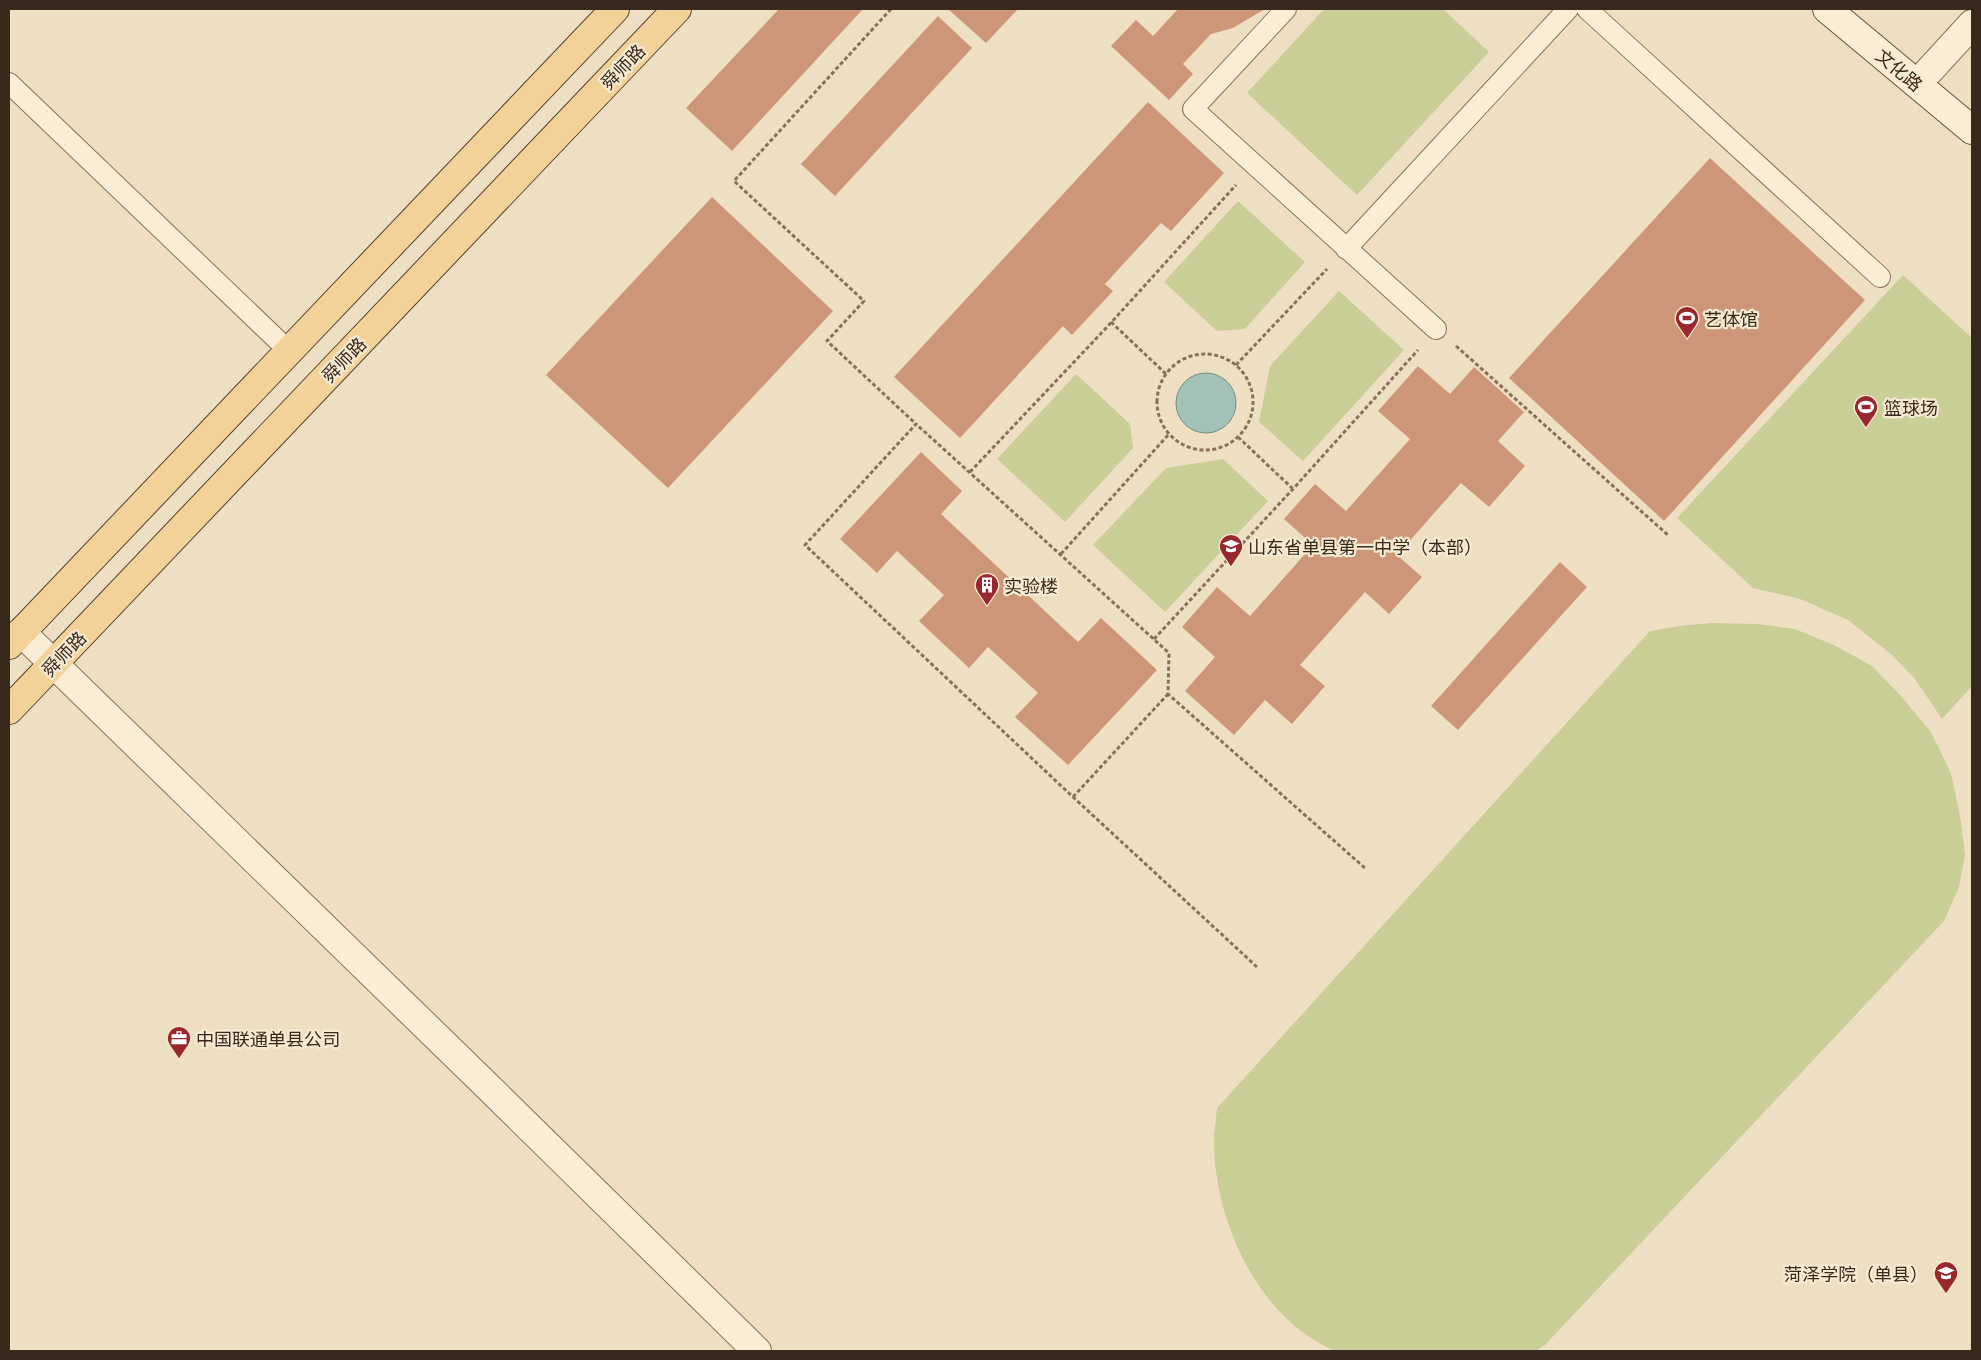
<svg xmlns="http://www.w3.org/2000/svg" width="1981" height="1360" viewBox="0 0 1981 1360" font-family="Georgia,'Noto Sans SC',serif">
<style>
.green{fill:#c9cd96}
.water{fill:#a4c1b7;stroke:#6b8f85}
.building{fill:#cd9777}
.lines{fill:none;stroke-linecap:round;stroke-linejoin:round}
.lane-casing{stroke:#897059;stroke-width:22}
.street-casing{stroke:#897059;stroke-width:30}
.secondary-casing{stroke:#6b513c;stroke-width:30}
.primary-casing{stroke:#563f2d;stroke-width:30}
.path{stroke:#897059;stroke-width:3;stroke-dasharray:4 2.5;stroke-linecap:butt}
.lane{stroke:#f9edd5;stroke-width:20}
.street{stroke:#f9edd5;stroke-width:28}
.secondary{stroke:#f9edd5;stroke-width:28}
.primary{stroke:#f3d299;stroke-width:28}
.labels{text-anchor:middle;dominant-baseline:central;stroke-width:4.5;stroke-linejoin:round;paint-order:stroke}
.street-label{font-size:18px;fill:#38291d;stroke:#f6ead2}
.poi-label{font-size:18px;fill:#38291d;stroke:#f6ead2;text-anchor:start}
</style>
<rect width="100%" height="100%" fill="#efdfc2"/>
<path class="green" d="M1324,9H1443L1489,52L1357,195L1247,93Z
M1238,201L1305,262L1245,329L1217,331L1164,282Z
M1903,275L1972,338V686L1942,719L1915,679L1891,654L1848,620L1800,599L1753,588L1677,518Z
M1339,291L1404,350L1303,461L1259,422L1270,366Z
M1076,374L1130,424L1133,448L1065,522L997,459Z
M1223,459L1268,501L1165,612L1093,545L1166,468Z
M1712,623L1757,624L1795,629L1836,646L1872,666L1900,695L1931,732L1951,773L1960,816L1965,855L1959,887L1944,921L1576,1312L1546,1344L1536,1351H1335C1260,1319 1218,1228 1214,1150C1213,1136 1216,1121 1217,1108L1650,631L1679,626Z"/>
<path class="water" d="M1176 403a30 30 0 1 1 60 0a30 30 0 1 1-60 0Z"/>
<path class="building" d="M779,9H863L732,151L686,108Z
M948,9H1018L986,43Z
M1178,9H1265L1233,28L1211,34L1183,64L1193,74L1169,100L1111,46L1136,20L1153,36Z
M938,16L972,48L835,196L801,164Z
M1148,102L1224,173L1171,231L1161,223L1105,284L1113,291L1072,335L1063,326L960,438L894,377Z
M1710,158L1865,300L1664,521L1509,378Z
M712,197L833,311L668,488L546,375Z
M1418,366L1450,394L1474,367L1524,412L1498,441L1525,466L1489,507L1461,483L1397,555L1422,577L1389,614L1365,592L1300,665L1325,686L1292,724L1265,700L1234,735L1185,691L1215,657L1182,627L1217,587L1250,616L1313,545L1284,519L1315,484L1346,511L1410,439L1378,411Z
M921,452L962,491L941,514L1078,642L1101,618L1157,670L1068,765L1015,717L1038,693L988,647L969,668L919,621L944,595L897,551L877,573L840,539Z
M1560,562L1587,587L1458,730L1431,706Z"/>
<g class="lines">
<g class="lane-casing">
<path id="lane" d="M1286,9L1193,109L1436,329
M1587,9L1880,277
M9,83L289,351
M1346,249L1568,9"/>
</g>
<g class="street-casing">
<path id="street" d="M1917,84L1972,24
M21,632L481,1080L757,1351"/>
</g>
<g class="secondary-casing">
<path id="secondary" d="M1827,9L1972,130"/>
</g>
<g class="primary-casing">
<path id="primary" d="M9,645L615,9
M9,710L677,9"/>
</g>
<path class="path" d="M891,9L734,181L864,301L827,341L916,424
M1111,322L1166,374
M1456,346L1669,536
M1157 402a48 48 0 1 1 96 0a48 48 0 1 1-96 0Z
M1236,365L1327,269
M1238,437L1293,489
M970,472L1108,326L1236,185
M1061,554L1169,434
M1154,639L1293,489L1418,350
M1073,797L1168,694
M1257,967L1073,797L805,545L916,424L1169,653L1168,694L1366,869"/>
<use href="#lane" class="lane"/>
<use href="#street" class="street"/>
<use href="#secondary" class="secondary"/>
<use href="#primary" class="primary"/>
</g>
<defs>
<g id="stadium-pin" transform="scale(1.25)"><path d="M0 17L-7.5 6A9.5 9.5 0 1 1 7.5 6Z" fill="#99282e" stroke="#f6ead2"/><path d="M0-5a6.5 5 0 1 0 0 10a6.5 5 0 1 0 0-10ZM-3.5-1.8h7v3.6h-7Z" fill="#fff"/></g>
<g id="school-pin" transform="scale(1.25)"><path d="M0 17L-7.5 6A9.5 9.5 0 1 1 7.5 6Z" fill="#99282e" stroke="#f6ead2"/><path d="M0-5L7-2L0 1L-7-2ZM-4 1L0 2.5L4 1V4Q0 6-4 4Z" fill="#fff"/></g>
<g id="building-pin" transform="scale(1.25)"><path d="M0 17L-7.5 6A9.5 9.5 0 1 1 7.5 6Z" fill="#99282e" stroke="#f6ead2"/><path d="M-4-6H4V6H1V3H-1V6H-4ZM-2.5-4.3h1.7v1.8h-1.7ZM.8-4.3h1.7v1.8H.8ZM-2.5-1h1.7V.8h-1.7ZM.8-1h1.7V.8H.8Z" fill="#fff"/></g>
<g id="office-pin" transform="scale(1.25)"><path d="M0 17L-7.5 6A9.5 9.5 0 1 1 7.5 6Z" fill="#99282e" stroke="#f6ead2"/><path d="M-6-3h4V-5.5h4V-3h4V5H-6ZM-1-4.5V-3h2v-1.5ZM-6 0V1H6V0Z" fill="#fff"/></g>
<g id="university-pin" transform="scale(1.25)"><path d="M0 17L-7.5 6A9.5 9.5 0 1 1 7.5 6Z" fill="#99282e" stroke="#f6ead2"/><path d="M0-5L7-2L0 1L-7-2ZM-4 1L0 2.5L4 1V4Q0 6-4 4Z" fill="#fff"/></g>
</defs>
<g fill-rule="evenodd">
<use href="#stadium-pin" x="1687" y="318"/>
<use href="#stadium-pin" x="1866" y="407"/>
<use href="#school-pin" x="1231" y="546"/>
<use href="#building-pin" x="987" y="585"/>
<use href="#office-pin" x="179" y="1038"/>
<use href="#university-pin" x="1946" y="1273"/>
</g>
<g class="labels">
<g class="street-label">
<text transform="translate(622 66) rotate(-46)">舜师路</text>
<text transform="translate(1900 69) rotate(40)">文化路</text>
<text transform="translate(343 359) rotate(-46)">舜师路</text>
<text transform="translate(63 653) rotate(-46)">舜师路</text>
</g>
<g class="poi-label">
<text x="1704" y="318">艺体馆</text>
<text x="1884" y="407">篮球场</text>
<text x="1248" y="546">山东省单县第一中学（本部）</text>
<text x="1004" y="585">实验楼</text>
<text x="196" y="1038">中国联通单县公司</text>
<text x="1928" y="1273" text-anchor="end">菏泽学院（单县）</text>
</g>
</g>
<rect width="1981" height="1360" fill="none" stroke="#38291d" stroke-width="20"/>
</svg>
